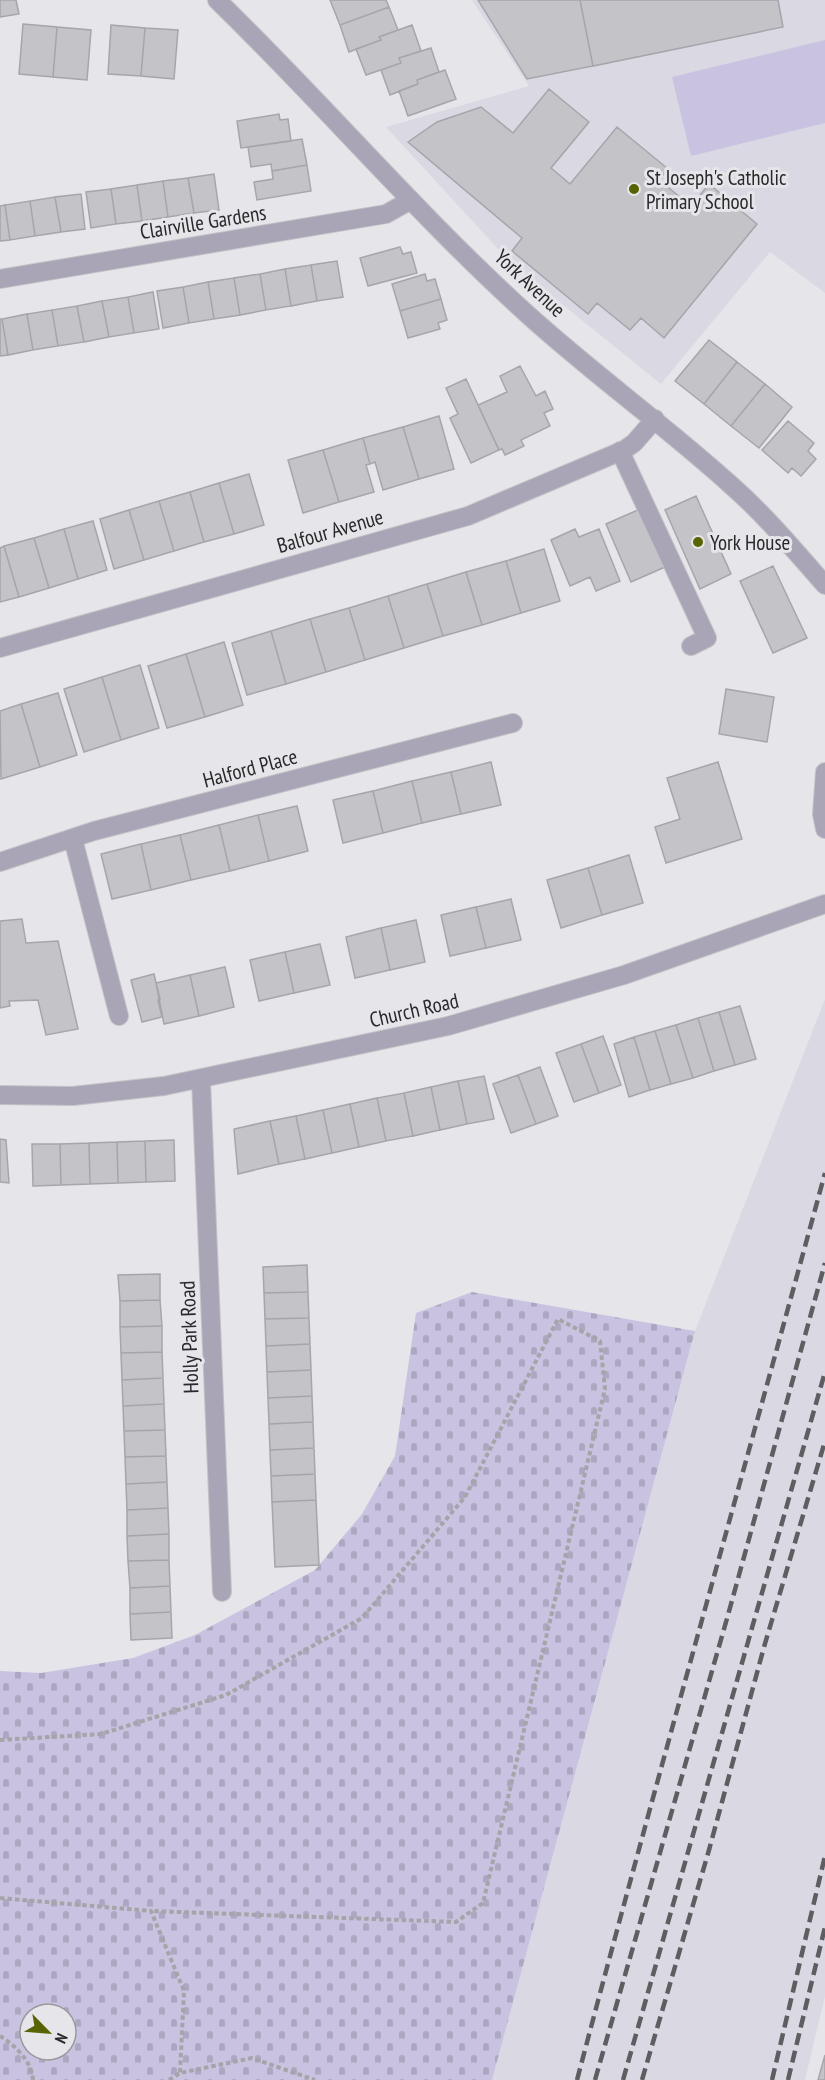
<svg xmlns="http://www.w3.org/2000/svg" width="825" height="2080" viewBox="0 0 825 2080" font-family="'PT Sans Narrow',sans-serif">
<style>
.built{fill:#dad8e3}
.cemetery{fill:url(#cemetery-stones);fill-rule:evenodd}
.green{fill:#c9c2e1}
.building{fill:#c4c3c8;stroke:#a6a5aa;stroke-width:1.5}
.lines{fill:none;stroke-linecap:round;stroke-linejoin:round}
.minor-casing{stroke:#c4c3c7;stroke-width:20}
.path{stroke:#a5a4a8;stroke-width:4;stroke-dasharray:4.5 3;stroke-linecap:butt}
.minor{stroke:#a9a5b7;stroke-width:18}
.rail{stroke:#5e5d60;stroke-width:4.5;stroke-dasharray:12 6;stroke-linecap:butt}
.poi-dot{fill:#596302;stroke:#e6e5ea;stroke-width:2}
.labels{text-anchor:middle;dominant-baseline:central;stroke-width:6;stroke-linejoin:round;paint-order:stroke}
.poi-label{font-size:21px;fill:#29282a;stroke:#e6e5ea;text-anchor:start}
.street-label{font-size:21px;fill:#29282a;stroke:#e6e5ea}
</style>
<defs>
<pattern id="cemetery-stones" width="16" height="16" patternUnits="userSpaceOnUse" patternTransform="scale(1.5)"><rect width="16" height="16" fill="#c9c2e1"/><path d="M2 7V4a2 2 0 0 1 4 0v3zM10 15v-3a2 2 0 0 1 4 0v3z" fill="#ada7c1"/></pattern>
</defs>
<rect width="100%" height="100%" fill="#e6e5ea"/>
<path class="built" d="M472,0H825V293L770,252L661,384L511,263L386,127L529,86Z
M825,999V1996L805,2080H492L695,1331Z"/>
<path class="cemetery" d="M472,1292L695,1331L492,2080H0V1671L41,1673L133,1658L195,1635L315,1570L362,1514L395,1456L416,1313ZM30,2014H66V2050H30Z"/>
<path class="green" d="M825,40V123L691,156L672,77Z"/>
<path class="building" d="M0,0H16L19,14L0,17Z
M330,0H386L389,7L340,25Z
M478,0H580L593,66L527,79Z
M580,0H778L783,27L593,66Z
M389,7L398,30L379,37L381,40L349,52L340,25Z
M23,24L57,27L53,77L19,74Z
M111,25L145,28L141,76L108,74Z
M412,25L421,51L399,58L401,63L366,75L356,49L381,40L379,37Z
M57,27L91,30L87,80L53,77Z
M145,28L178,30L174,79L141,76Z
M431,48L439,72L417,80L418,84L390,95L381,70L401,63L399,58Z
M445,70L456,99L408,116L399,91L418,84L417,80Z
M549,89L589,122L551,168L570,184L617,127L668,169L659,180L691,206L709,184L757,224L664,338L641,318L630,330L597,303L588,314L512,251L522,238L408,142L437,122L481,107L513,133Z
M279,114L280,120L288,119L291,141L241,148L237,121Z
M302,139L307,165L272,171L271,164L251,167L248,147Z
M307,165L311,191L257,200L254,182L273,179L272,171Z
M214,174L219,210L194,213L188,178Z
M188,178L194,213L168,217L163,181Z
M163,181L168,217L142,221L137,185Z
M137,185L142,221L116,224L111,189Z
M111,189L116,224L91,228L86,192Z
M81,194L85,229L61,232L55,197Z
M55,197L61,232L35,236L30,201Z
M30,201L35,236L10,240L5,205Z
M5,205L10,240L0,241V206Z
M400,247L403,254L411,252L417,273L368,286L360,258Z
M337,261L343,297L317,301L311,265Z
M311,265L317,301L291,306L285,269Z
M285,269L291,306L266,310L260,274Z
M260,274L266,310L240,315L234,278Z
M425,274L427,281L435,279L441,299L400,311L392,284Z
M234,278L240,315L214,319L208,282Z
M208,282L214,319L189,323L183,287Z
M183,287L189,323L163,328L157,291Z
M153,292L159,329L134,333L128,297Z
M128,297L134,333L109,337L102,301Z
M441,299L447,320L438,323L440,329L408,338L400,311Z
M102,301L109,337L84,342L77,306Z
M77,306L84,342L58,346L52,310Z
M52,310L58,346L33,350L27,314Z
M27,314L33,350L8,355L2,319Z
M0,319H2L8,355L0,356Z
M709,340L737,362L704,404L675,381Z
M737,362L765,384L731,426L704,404Z
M520,366L536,396L545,391L553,409L544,413L550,426L521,440L524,446L505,455L502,449L499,450L478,405L507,392L500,376Z
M466,379L499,450L471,463L450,418L458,414L446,388Z
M765,384L792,407L759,448L731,426Z
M439,416L454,469L419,479L403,427Z
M788,421L814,443L808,451L816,459L801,476L792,468L788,473L762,450Z
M403,427L419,479L383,490L375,462L370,464L363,438Z
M363,438L370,464L366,465L374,492L339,502L323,450Z
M323,450L339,502L303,513L288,460Z
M249,474L264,525L234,534L219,483Z
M219,483L234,534L204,542L190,492Z
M190,492L204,542L174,551L159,501Z
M696,496L731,574L700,589L665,510Z
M159,501L174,551L144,560L129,510Z
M640,509L665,567L631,582L606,524Z
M129,510L144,560L114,569L100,519Z
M93,521L107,570L78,579L64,529Z
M64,529L78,579L49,588L34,538Z
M575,529L579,537L599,529L620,581L596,591L590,577L570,586L551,540Z
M34,538L49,588L19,597L4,546Z
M4,546L19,597L0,602V548Z
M544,549L560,601L521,613L506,561Z
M506,561L521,613L482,625L466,572Z
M773,566L807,638L773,653L740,581Z
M466,572L482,625L443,636L427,584Z
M427,584L443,636L404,648L388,596Z
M388,596L404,648L365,660L349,608Z
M349,608L365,660L326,672L310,619Z
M310,619L326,672L286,684L271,631Z
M271,631L286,684L247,695L232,643Z
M224,642L243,705L205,717L186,654Z
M186,654L205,717L167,728L148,666Z
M140,665L159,728L121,740L102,677Z
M102,677L121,740L84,752L64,689Z
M726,689L774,697L767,742L719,734Z
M58,693L77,755L40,767L21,704Z
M21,704L40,767L1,779L0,711Z
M491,762L501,805L461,814L451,772Z
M718,762L742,839L666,863L655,827L680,819L667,778Z
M451,772L461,814L422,823L412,781Z
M412,781L422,823L383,833L373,791Z
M373,791L383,833L343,843L333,800Z
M297,806L308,851L269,861L258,815Z
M258,815L269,861L230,871L219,825Z
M219,825L230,871L191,880L180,835Z
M180,835L191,880L151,890L141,844Z
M141,844L151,890L112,899L101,854Z
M629,855L643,903L602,915L588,868Z
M588,868L602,915L561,928L547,880Z
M511,899L521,940L486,948L476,907Z
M476,907L486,948L450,956L441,915Z
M22,919L26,943L58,941L78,1029L46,1035L38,1000L9,1001L10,1006L0,1008V921Z
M416,920L425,962L390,970L381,928Z
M381,928L390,970L355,978L346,937Z
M320,944L330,985L294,993L285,952Z
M285,952L294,993L259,1001L250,960Z
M225,967L234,1007L199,1016L190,975Z
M154,974L160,999L158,1000L162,1017L142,1022L131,980Z
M190,975L199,1016L164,1024L156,983Z
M740,1006L756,1059L735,1065L719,1012Z
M719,1012L735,1065L714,1071L698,1018Z
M698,1018L714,1071L693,1078L676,1025Z
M676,1025L693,1078L671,1084L655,1031Z
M655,1031L671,1084L650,1090L634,1037Z
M603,1036L621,1085L599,1093L581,1044Z
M634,1037L650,1090L629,1097L614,1044Z
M581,1044L599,1093L574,1102L556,1053Z
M540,1067L558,1116L536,1124L518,1075Z
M518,1075L536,1124L511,1133L493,1084Z
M484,1076L494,1119L467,1124L458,1081Z
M458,1081L467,1124L440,1130L431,1087Z
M431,1087L440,1130L413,1136L404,1093Z
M404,1093L413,1136L386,1141L377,1098Z
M377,1098L386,1141L359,1147L350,1104Z
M350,1104L359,1147L332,1153L323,1110Z
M323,1110L332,1153L305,1159L296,1116Z
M296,1116L305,1159L279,1164L270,1121Z
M270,1121L279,1164L238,1174L234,1129Z
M0,1139L6,1140L9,1183L0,1182Z
M174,1140L175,1181L146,1182L145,1141Z
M145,1141L146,1182L118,1183L117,1142Z
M117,1142L118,1183L90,1184L89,1143Z
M89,1143L90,1184L61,1185L60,1144Z
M32,1144H60L61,1185L33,1186Z
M307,1265L308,1292L264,1293L263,1267Z
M160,1274V1300L120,1301L118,1275Z
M308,1292L309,1318L265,1319L264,1293Z
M160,1300L162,1326L120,1327V1301Z
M309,1318L310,1344L266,1346L265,1319Z
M162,1326V1352L121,1353L120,1327Z
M310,1344L311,1370L267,1372L266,1346Z
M162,1352L163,1378L122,1380L121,1353Z
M311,1370L312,1396L268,1398L267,1372Z
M163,1378L164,1404L123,1406L122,1380Z
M312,1396L313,1422L269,1424L268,1398Z
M164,1404L165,1430L124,1431L123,1406Z
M313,1422L314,1448L270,1450L269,1424Z
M165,1430L166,1456L125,1457L124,1431Z
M314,1448L315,1474L271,1476L270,1450Z
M166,1456L167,1482L126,1484L125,1457Z
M315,1474L316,1500L272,1502L271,1476Z
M167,1482L168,1508L127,1510L126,1484Z
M316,1500L319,1565L275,1567L272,1502Z
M168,1508L169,1534L127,1536V1510Z
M169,1534V1560L128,1561L127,1536Z
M169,1560L170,1586L130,1588L128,1561Z
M170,1586L171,1612L130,1614V1588Z
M171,1612L172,1638L131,1640L130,1614Z
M825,2055V2080H818Z"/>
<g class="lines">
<g class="minor-casing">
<path id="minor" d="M217,0C322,102 418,215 526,313C593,374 666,426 732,486C766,516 795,551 825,585
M0,279L386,214L411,200
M620,451L707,638L691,646
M0,648L468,516L624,450L634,443L655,419
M825,772L822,814L825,829
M73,839L119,1016
M0,862L94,831L513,723
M201,1080L222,1592
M0,1095L73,1096L164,1086L448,1026L624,975L825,904"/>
</g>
<path class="path" d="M0,1740L101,1734L226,1695L362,1618L465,1497L558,1319L600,1341L605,1389L483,1903L456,1922L151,1911
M0,1898L151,1911L184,1991L180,2073
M0,2036C15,2045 32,2062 33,2080
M169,2080L180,2073L252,2058L315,2080"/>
<use href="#minor" class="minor"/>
<path class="rail" d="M577,2080C657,1777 743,1475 825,1173
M595,2080L728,1615L825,1263
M623,2080L825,1372
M642,2080L709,1850L764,1647L825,1441
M772,2080L825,1856
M788,2080L825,1927"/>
</g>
<g class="poi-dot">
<circle cx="634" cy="189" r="6"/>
<circle cx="698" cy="542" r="6"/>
</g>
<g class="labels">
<g class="poi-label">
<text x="646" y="177">St Joseph's Catholic<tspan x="646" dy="24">Primary School</tspan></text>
<text x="710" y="542">York House</text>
</g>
<g class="street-label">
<text transform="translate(203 222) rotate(-9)">Clairville Gardens</text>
<text transform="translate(530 283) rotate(43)">York Avenue</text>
<text transform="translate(330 531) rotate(-16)">Balfour Avenue</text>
<text transform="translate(250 768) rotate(-15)">Halford Place</text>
<text transform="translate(414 1010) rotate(-13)">Church Road</text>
<text transform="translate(189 1337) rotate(-92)">Holly Park Road</text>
</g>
</g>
<g transform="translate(48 2032) rotate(115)"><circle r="28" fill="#e6e5ea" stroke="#9a999d" stroke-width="1.5"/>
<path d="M0-4.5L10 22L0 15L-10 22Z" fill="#596302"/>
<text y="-9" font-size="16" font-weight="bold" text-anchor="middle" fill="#29282a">N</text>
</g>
</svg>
